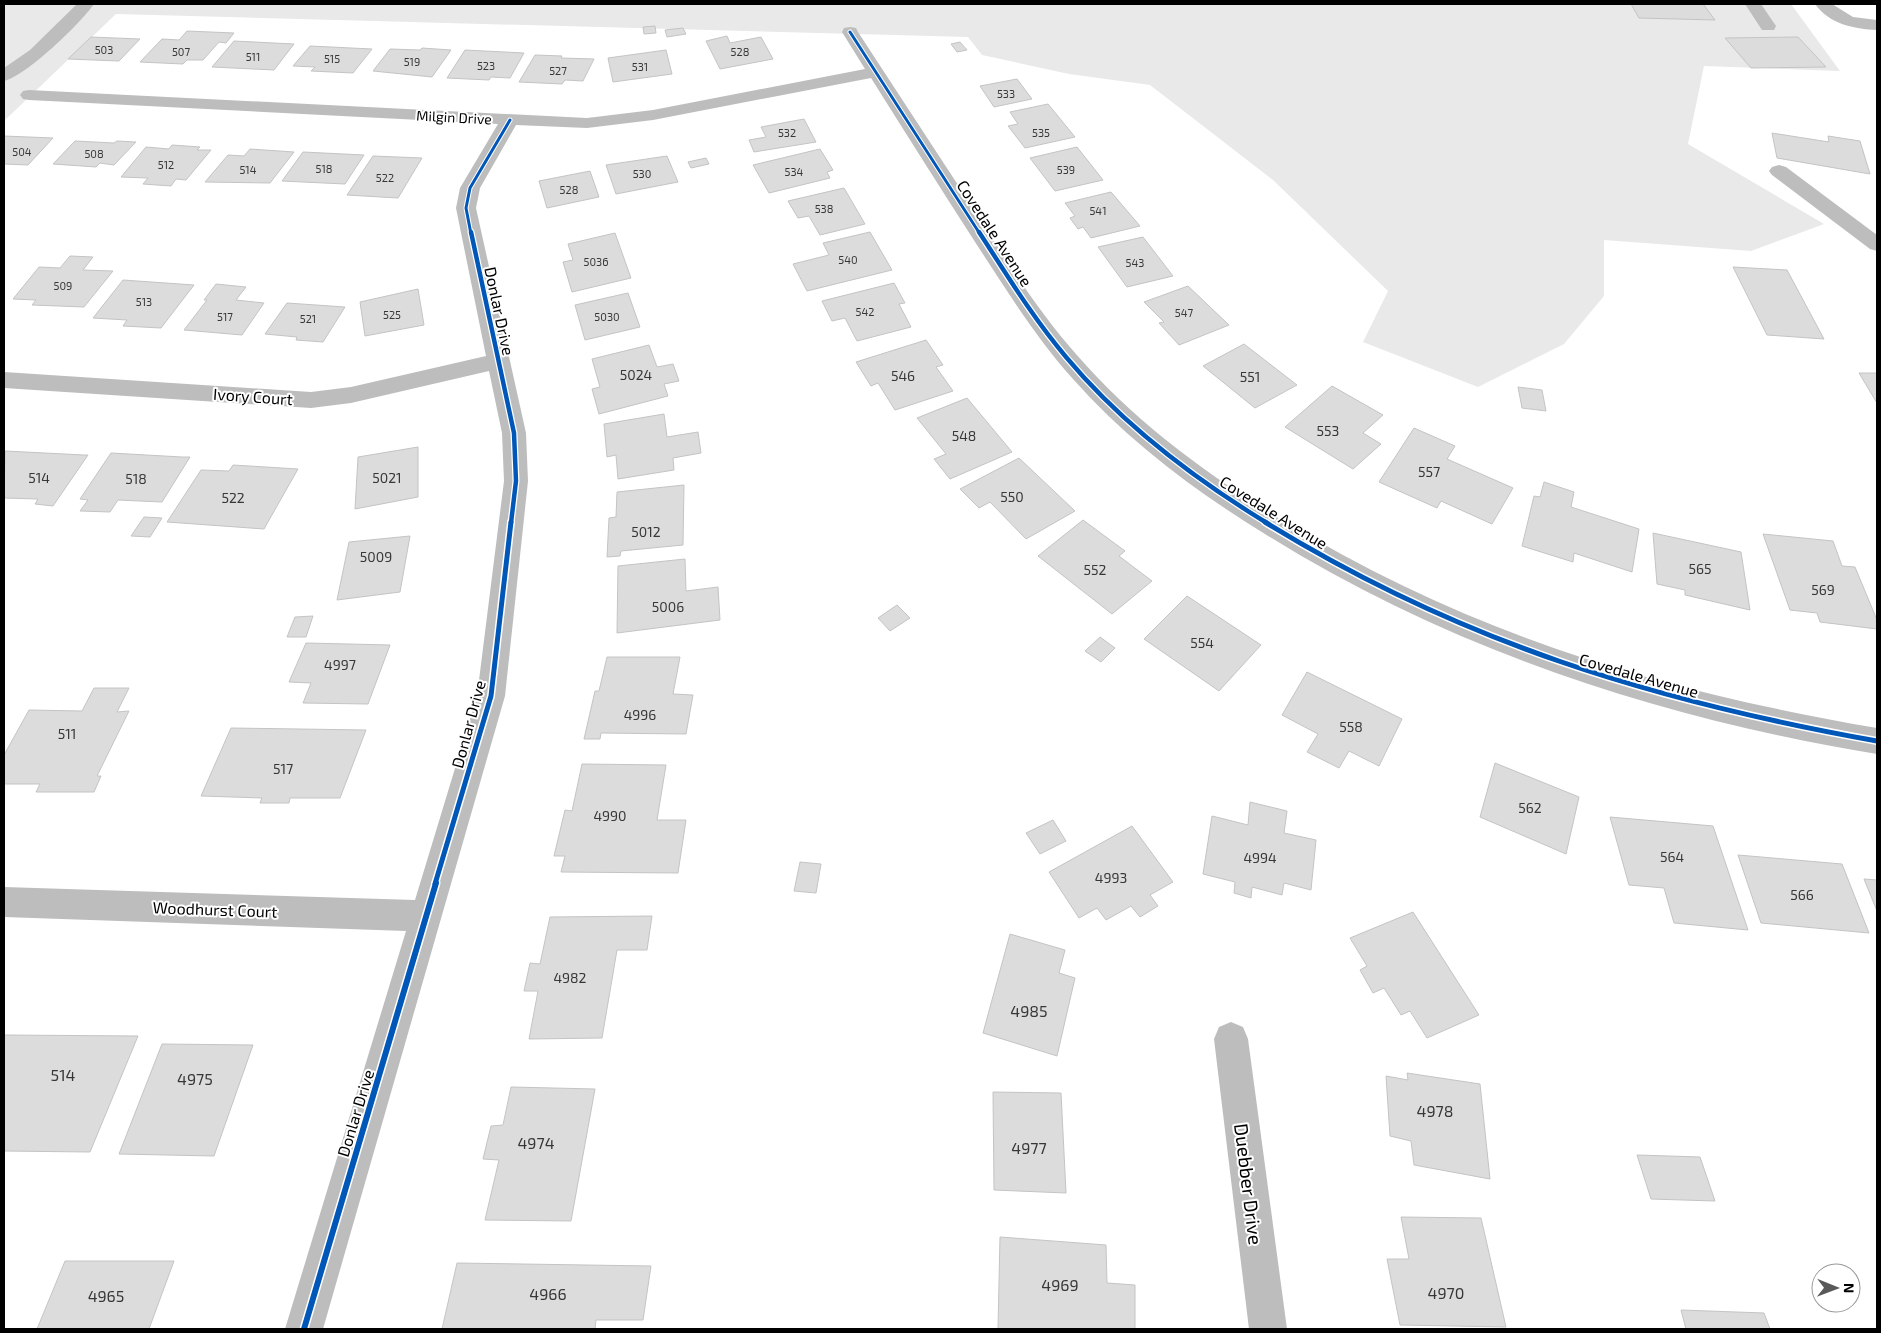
<svg xmlns="http://www.w3.org/2000/svg" width="1881" height="1333" viewBox="0 0 1881 1333" font-family="'Exo 2',sans-serif">
<style>
.green{fill:#e9e9e9}
.building{fill:#dcdcdc;stroke:#c4c4c4}
.lines{fill:none;stroke-linecap:round;stroke-linejoin:round}
.minor{fill:#bdbdbd;fill-rule:evenodd}
.cycleway-far3-casing{stroke:#fff;stroke-width:5}
.cycleway-far2-casing{stroke:#fff;stroke-width:7}
.cycleway-far1-casing{stroke:#fff;stroke-width:8}
.cycleway-casing{stroke:#fff;stroke-width:9}
.cycleway-far3{stroke:#0057b8;stroke-width:3}
.cycleway-far2{stroke:#0057b8;stroke-width:4.5}
.cycleway-far1{stroke:#0057b8;stroke-width:5}
.cycleway{stroke:#0057b8;stroke-width:6}
.labels{text-anchor:middle;dominant-baseline:central;stroke-width:4;stroke-linejoin:round;paint-order:stroke}
.far-number-label{font-size:11px;fill:#373737}
.far-street-label{font-size:14px;fill:#000;stroke:#fff}
.number-label{font-size:14px;fill:#373737}
.street-label{font-size:16px;fill:#000;stroke:#fff}
.near-number-label{font-size:16px;fill:#373737}
.near-street-label{font-size:19px;fill:#000;stroke:#fff}
</style>
<rect width="100%" height="100%" fill="#fff"/>
<path class="green" d="M4,4H1791L1840,71L1704,66L1688,144L1824,224L1751,251L1604,240V296L1564,344L1478,387L1363,342L1388,291L1273,180L1150,85L1069,74L982,55L968,37L116,14L4,121Z"/>
<path class="building" d="M1631,4H1703L1715,20L1639,18Z
M655,26L656,33L644,34L643,27Z
M683,28L686,34L667,37L665,30Z
M187,31L234,33L226,43L219,42L203,60H187L183,64L140,62L162,39L179,40Z
M727,36L730,43L761,37L773,59L720,69L706,41Z
M91,37L140,39L119,61L68,59Z
M1798,37L1826,67L1751,68L1725,38Z
M234,41L294,44L274,70L212,67Z
M960,42L967,50L957,52L951,44Z
M310,46L372,49L353,73L311,71L315,67L293,66Z
M422,48L451,50L432,77L373,71L390,49L420,50Z
M465,50L524,53L510,78L491,77L489,80L447,78Z
M666,50L672,74L613,82L608,58Z
M535,55L562,56L561,58L594,59L583,81L565,80L562,84L519,82Z
M1017,79L1032,99L994,107L980,86Z
M1048,104L1075,137L1025,148L1008,126L1018,124L1010,112Z
M804,119L816,142L754,152L749,140L766,137L761,127Z
M1772,133L1829,142L1828,136L1860,141L1870,174L1777,158Z
M4,136L53,138L28,165L4,164Z
M75,141L114,143L117,141L136,142L114,165L100,163L96,167L53,164Z
M172,145L200,147L197,150H211L186,180L176,179L171,186L143,184L148,178L121,177L146,147L169,149Z
M1077,147L1103,180L1055,191L1030,158Z
M250,149L294,152L270,183L205,182L228,155L244,156Z
M820,149L833,170L827,172L830,178L769,193L753,165Z
M303,152L364,155L345,184L282,181Z
M373,156L422,158L398,198L347,195Z
M667,156L678,182L616,194L606,165Z
M706,158L709,164L691,168L688,162Z
M590,171L599,197L547,208L539,181Z
M844,188L865,224L820,235L809,216L798,218L788,201Z
M1111,192L1140,226L1091,238L1083,227L1078,229L1070,218L1075,216L1065,203Z
M870,232L892,270L807,291L793,264L829,255L823,243Z
M615,233L631,278L572,292L563,262L573,260L568,244Z
M1143,237L1173,276L1127,287L1098,247Z
M70,256L93,257L83,270L113,271L84,307L32,305L36,300L13,299L39,267L60,268Z
M1733,267L1787,270L1824,339L1767,335Z
M123,280L194,285L161,328L123,326L127,320L93,318Z
M894,283L905,303L899,304L911,327L857,341L845,318L832,321L822,301Z
M216,284L246,287L236,300L264,303L242,335L184,330L207,300H204Z
M1188,286L1229,325L1179,345L1159,323L1164,322L1144,302Z
M418,289L424,325L365,336L360,302Z
M628,293L640,327L585,340L575,305Z
M287,303L345,307L323,342L296,340L297,337L265,334Z
M926,340L943,365L936,367L953,391L895,410L878,383L871,386L856,362Z
M1244,344L1297,385L1255,408L1203,366Z
M649,345L657,367L673,364L679,381L664,384L668,396L599,414L592,389L600,387L592,359Z
M1859,373H1877V403Z
M1332,386L1383,415L1363,433L1381,444L1353,469L1285,427Z
M1518,387L1542,390L1546,411L1522,408Z
M967,398L1012,452L950,479L934,459L946,454L917,418Z
M664,414L667,437L698,432L701,453L673,458L674,470L618,479L616,455L607,457L604,424Z
M1414,428L1455,446L1447,459L1513,488L1492,524L1441,501L1437,508L1379,482Z
M418,447V497L355,509L358,457Z
M5,451L84,455H88L53,506L35,504L38,499L4,498Z
M111,453L182,457H190L162,502L118,500L110,512L80,511L88,500L80,499Z
M1019,458L1075,511L1026,539L990,502L979,508L960,489Z
M233,465L298,469L264,529L167,522L201,470L229,471Z
M1544,482L1574,492L1571,507L1639,529L1632,572L1574,553L1573,562L1522,546L1534,496L1540,497Z
M684,485L683,545L621,551L620,556L607,557L609,518L616,517L617,492Z
M144,517L162,518L150,537L131,536Z
M1083,520L1125,551L1119,556L1152,581L1112,614L1038,556Z
M1653,533L1741,552L1750,610L1685,595V590L1657,584Z
M1763,534L1833,541L1842,566L1855,567L1877,620V629L1820,622L1817,613L1790,610Z
M410,536L400,592L337,600L349,542Z
M685,559L686,591L718,587L720,620L617,633L618,566Z
M1187,596L1261,645L1219,691L1144,639Z
M897,605L910,618L890,631L878,618Z
M313,616L306,637H287L295,617Z
M1100,637L1115,648L1101,662L1085,651Z
M306,643L390,645L368,704L303,703L311,683L289,682Z
M607,657H680L673,694L693,695L686,734L601,733L600,739H584L595,691H599Z
M1307,672L1402,719L1379,766L1349,751L1339,768L1307,752L1318,734L1282,715Z
M94,688H129L117,712L129,711L97,776H101L94,792H36L40,784H4V755L29,710L82,711Z
M231,728L366,730L340,798H290L289,803H260L262,798L201,796Z
M1495,763L1579,797L1566,854L1480,817Z
M582,764L666,765L657,820H686L678,873L561,872L565,856H554L565,810L572,811Z
M1250,802L1287,811L1284,833L1316,840L1311,890L1284,883L1282,895L1252,887L1251,898L1234,893L1235,882L1203,874L1212,816L1248,825Z
M1610,817L1713,826L1748,930L1674,923L1664,888L1629,885Z
M1053,820L1066,841L1040,854L1026,833Z
M1132,826L1173,882L1150,895L1158,906L1140,917L1131,906L1106,920L1097,908L1079,918L1049,872Z
M1738,855L1842,864L1869,933L1761,923Z
M800,862L821,864L816,893L794,891Z
M1864,879L1877,880V911Z
M1413,912L1479,1015L1427,1038L1410,1011L1401,1015L1384,988L1373,993L1360,970L1367,966L1350,938Z
M652,916L647,950H617L602,1038L529,1039L538,991H524L530,963L540,964L550,917Z
M1010,934L1065,950L1059,973L1075,978L1057,1056L983,1033Z
M4,1035L138,1036L90,1152L4,1151Z
M162,1044L253,1045L214,1156L119,1154Z
M1407,1073L1480,1084L1490,1179L1414,1165L1411,1141L1390,1136L1386,1076L1408,1080Z
M511,1087L595,1089L571,1221L485,1220L499,1160L483,1159L491,1126L503,1125Z
M993,1092L1061,1093L1066,1193L994,1190Z
M1637,1155L1700,1157L1715,1201L1651,1199Z
M1401,1217L1481,1218L1506,1327L1400,1325L1387,1259H1409Z
M1000,1237L1106,1245L1107,1283L1135,1285V1329H998Z
M65,1261H174L149,1329H37Z
M457,1263L651,1266L643,1320H596L595,1329H442Z
M1681,1310L1764,1313L1770,1329H1686Z"/>
<g class="lines">
<path class="minor" d="M77,4H94C80,24 26,76 4,81V68L30,50Z
M1745,4H1761L1776,26L1774,30H1762Z
M1815,4H1832L1853,17L1877,20V30C1854,29 1829,24 1815,4Z
M850,27L856,28L858,32C897,92 936,151 975,211C1006,260 1037,310 1076,354C1134,421 1206,474 1282,520C1471,635 1661,691 1877,728V754C1662,719 1450,650 1265,534C1195,491 1128,441 1073,379C1036,338 1007,291 977,245C941,189 906,134 871,78L653,120L587,128L516,125L480,188L476,208L526,433L528,481L505,696L323,1329H285L406,931L4,917V887L415,900L477,696L504,481L502,433L489,371L351,403L311,408L4,388V372L311,392L351,387L486,356L456,208L460,188L498,124L29,100L23,99L20,95L23,91L29,90L587,118L653,110L865,69L842,32L844,28Z
M1779,165L1786,167L1877,235V251L1870,249L1772,175L1769,171L1772,167Z
M1231,1022L1243,1027L1248,1039L1287,1329H1249L1214,1039L1219,1027Z"/>
<g class="cycleway-far3-casing">
<path id="cycleway-far3" d="M850,32L980,234
M471,234L466,208L470,188L510,120"/>
</g>
<g class="cycleway-far2-casing">
<path id="cycleway-far2" d="M471,232L514,433L516,481L511,523
M979,232C1007,275 1033,318 1066,357C1122,424 1193,478 1267,523"/>
</g>
<g class="cycleway-far1-casing">
<path id="cycleway-far1" d="M1265,522C1460,642 1653,701 1877,741
M435,884L491,696L511,522"/>
</g>
<g class="cycleway-casing">
<path id="cycleway" d="M304,1329L436,883"/>
</g>
<use href="#cycleway-far3" class="cycleway-far3"/>
<use href="#cycleway-far2" class="cycleway-far2"/>
<use href="#cycleway-far1" class="cycleway-far1"/>
<use href="#cycleway" class="cycleway"/>
</g>
<g class="labels">
<g class="far-number-label">
<text x="104" y="49">503</text>
<text x="181" y="51">507</text>
<text x="740" y="51">528</text>
<text x="253" y="56">511</text>
<text x="332" y="58">515</text>
<text x="412" y="61">519</text>
<text x="486" y="65">523</text>
<text x="640" y="66">531</text>
<text x="558" y="70">527</text>
<text x="1006" y="93">533</text>
<text x="787" y="132">532</text>
<text x="1041" y="132">535</text>
<text x="22" y="151">504</text>
<text x="94" y="153">508</text>
<text x="166" y="164">512</text>
<text x="324" y="168">518</text>
<text x="248" y="169">514</text>
<text x="1066" y="169">539</text>
<text x="794" y="171">534</text>
<text x="642" y="173">530</text>
<text x="385" y="177">522</text>
<text x="569" y="189">528</text>
<text x="824" y="208">538</text>
<text x="1098" y="210">541</text>
<text x="848" y="259">540</text>
<text x="596" y="261">5036</text>
<text x="1135" y="262">543</text>
<text x="63" y="285">509</text>
<text x="144" y="301">513</text>
<text x="865" y="311">542</text>
<text x="1184" y="312">547</text>
<text x="392" y="314">525</text>
<text x="225" y="316">517</text>
<text x="607" y="316">5030</text>
<text x="308" y="318">521</text>
</g>
<g class="far-street-label">
<text transform="translate(454 117) rotate(3)">Milgin Drive</text>
</g>
<g class="number-label">
<text x="636" y="374">5024</text>
<text x="903" y="375">546</text>
<text x="1250" y="376">551</text>
<text x="1328" y="430">553</text>
<text x="964" y="435">548</text>
<text x="1429" y="471">557</text>
<text x="39" y="477">514</text>
<text x="387" y="477">5021</text>
<text x="136" y="478">518</text>
<text x="1012" y="496">550</text>
<text x="233" y="497">522</text>
<text x="646" y="531">5012</text>
<text x="376" y="556">5009</text>
<text x="1700" y="568">565</text>
<text x="1095" y="569">552</text>
<text x="1823" y="589">569</text>
<text x="668" y="606">5006</text>
<text x="1202" y="642">554</text>
<text x="340" y="664">4997</text>
<text x="640" y="714">4996</text>
<text x="1351" y="726">558</text>
<text x="67" y="733">511</text>
<text x="283" y="768">517</text>
<text x="1530" y="807">562</text>
<text x="610" y="815">4990</text>
<text x="1672" y="856">564</text>
<text x="1260" y="857">4994</text>
<text x="1111" y="877">4993</text>
<text x="1802" y="894">566</text>
<text x="570" y="977">4982</text>
</g>
<g class="street-label">
<text transform="translate(995 233) rotate(57)">Covedale Avenue</text>
<text transform="translate(500 311) rotate(78)">Donlar Drive</text>
<text transform="translate(253 396) rotate(4)">Ivory Court</text>
<text transform="translate(1274 512) rotate(32)">Covedale Avenue</text>
<text transform="translate(1639 675) rotate(16)">Covedale Avenue</text>
<text transform="translate(468 724) rotate(-75)">Donlar Drive</text>
<text transform="translate(215 909) rotate(2)">Woodhurst Court</text>
<text transform="translate(355 1113) rotate(-73)">Donlar Drive</text>
</g>
<g class="near-number-label">
<text x="1029" y="1010">4985</text>
<text x="63" y="1074">514</text>
<text x="195" y="1078">4975</text>
<text x="1435" y="1110">4978</text>
<text x="536" y="1142">4974</text>
<text x="1029" y="1147">4977</text>
<text x="1060" y="1284">4969</text>
<text x="1446" y="1292">4970</text>
<text x="548" y="1293">4966</text>
<text x="106" y="1295">4965</text>
</g>
<g class="near-street-label">
<text transform="translate(1249 1184) rotate(83)">Duebber Drive</text>
</g>
</g>
<rect width="1881" height="1333" fill="none" stroke="#000000" stroke-width="10"/>
<g transform="translate(1836 1288) rotate(91)"><circle r="24" fill="#ffffff" stroke="#999999"/>
<path d="M0-4L9 19L0 12L-9 19Z" fill="#595959"/>
<text y="-8" font-size="14" font-weight="bold" text-anchor="middle" fill="#000000">N</text>
</g>
</svg>
